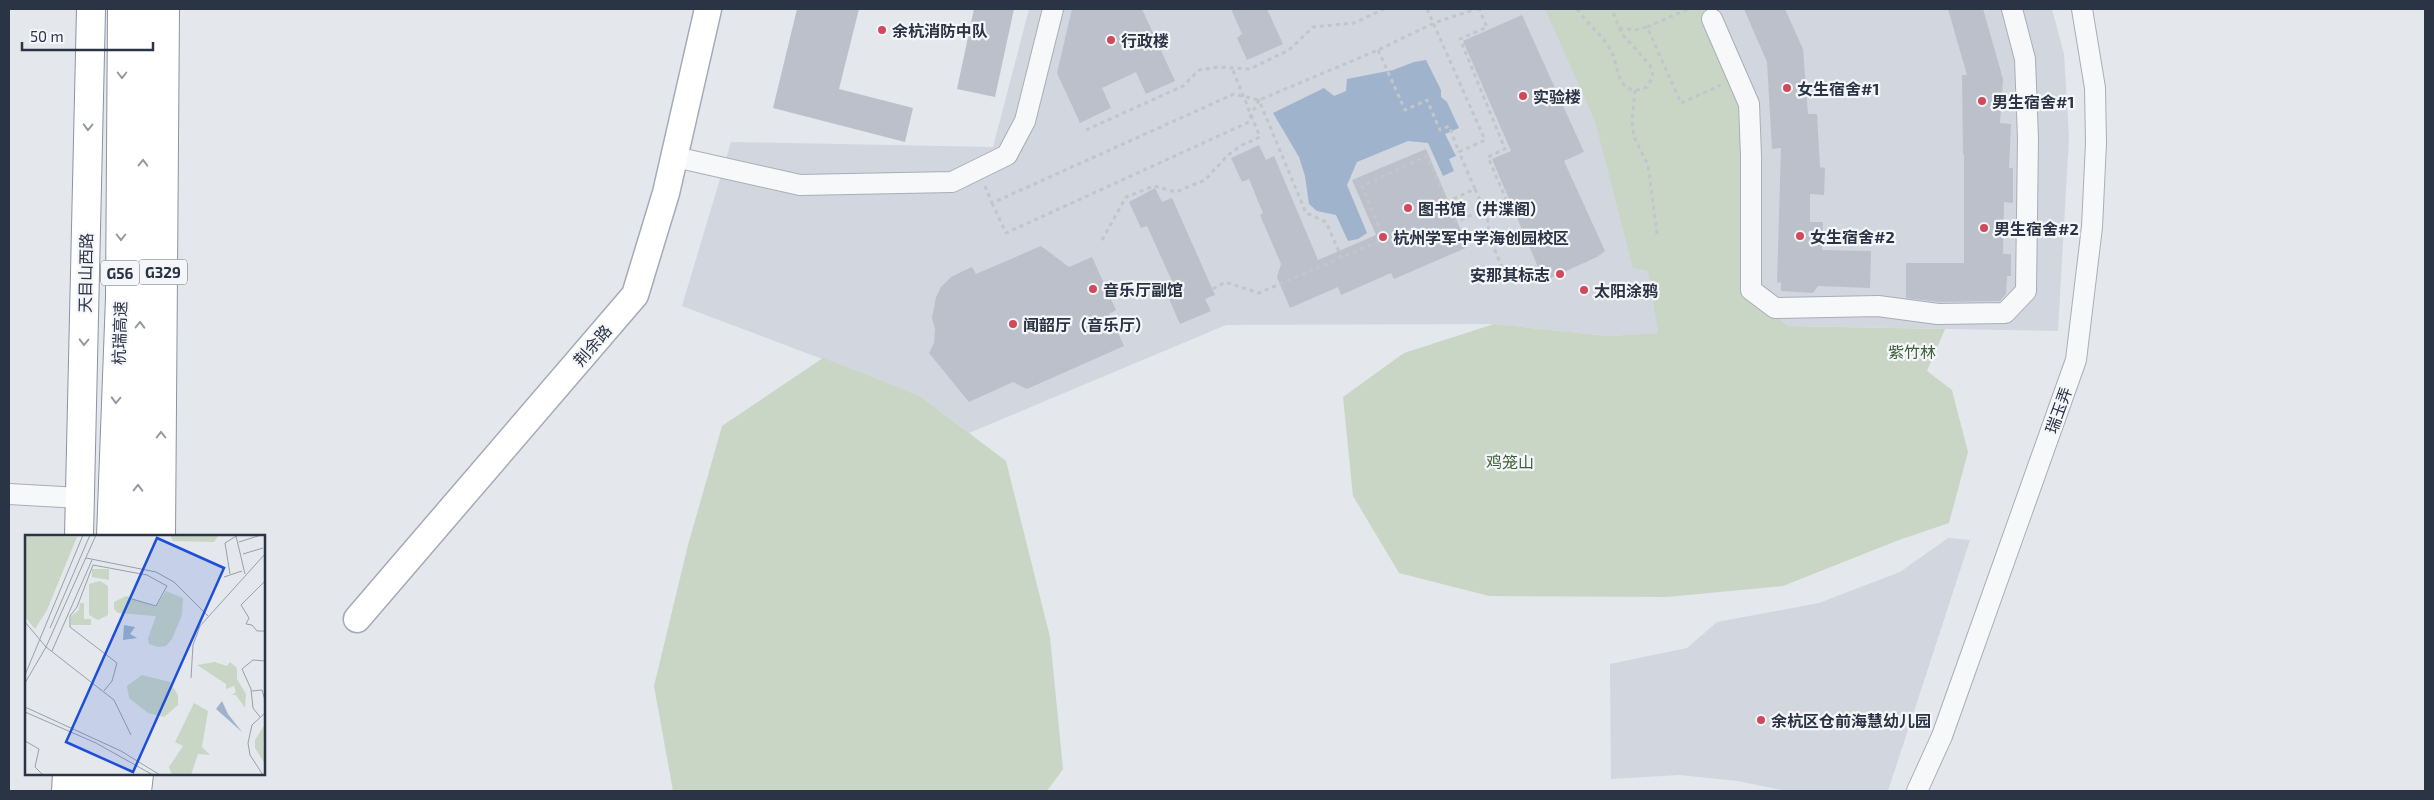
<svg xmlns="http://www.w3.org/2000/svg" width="2434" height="800" viewBox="0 0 2434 800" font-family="'Exo 2','Noto Sans SC',sans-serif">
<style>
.built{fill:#d2d6de}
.green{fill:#c9d6c5}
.water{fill:#9fb4cc}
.building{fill:#bbc0ca}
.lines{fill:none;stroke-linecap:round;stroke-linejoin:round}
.minor-casing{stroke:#a9aeb7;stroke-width:22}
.major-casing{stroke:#a3abb8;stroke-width:29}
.highway-casing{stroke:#8b94a3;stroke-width:30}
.path{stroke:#c2c5cb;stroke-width:3;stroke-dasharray:4 4;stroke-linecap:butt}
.minor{stroke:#f7f8fa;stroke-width:20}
.major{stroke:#fff;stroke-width:26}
.highway{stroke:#fff;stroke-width:28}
.path-bridge{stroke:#c2c5cb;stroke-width:3;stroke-dasharray:4 4;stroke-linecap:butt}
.oneway{stroke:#959aa2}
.poi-dot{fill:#d1495b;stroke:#f4f6f9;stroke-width:2}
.labels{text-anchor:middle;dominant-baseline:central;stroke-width:4.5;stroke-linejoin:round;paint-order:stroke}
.shield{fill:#f4f6f9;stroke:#676e7b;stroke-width:1}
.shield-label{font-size:15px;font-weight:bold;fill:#2b3445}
.poi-label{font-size:16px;font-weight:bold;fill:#2b3445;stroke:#f4f6f9;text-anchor:start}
.street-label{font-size:16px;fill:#2b3445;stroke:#f4f6f9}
.park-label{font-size:16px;fill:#3f6138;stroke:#f4f6f9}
.inset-road{fill:none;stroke:#9a9fa9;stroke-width:1}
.view{fill:#1d4ed8;fill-opacity:0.15;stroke:#1d4ed8;stroke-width:2.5}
.inset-edge{fill:none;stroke:#2b3445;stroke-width:2.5}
</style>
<rect width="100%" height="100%" fill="#e4e7ec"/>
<path class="built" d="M1029,9H2052L2064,54L2069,137L2058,331L1787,326L1608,336L1494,324L1226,325L969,433L920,396L682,306L731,142L993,147Z
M1948,538L1970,540L1888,791H1786L1738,781L1679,775L1611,779L1610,664L1687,648L1717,622L1819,603L1900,572Z"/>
<path class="green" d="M1545,9H1703L1744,106L1747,292L1787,326L1945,329L1927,371L1952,390L1968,452L1949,523L1899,540L1783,586L1667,597L1489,596L1399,573L1353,496L1343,397L1404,353L1494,324L1608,336L1658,333L1648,271L1633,268L1595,121Z
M823,358L920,396L1006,461L1050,637L1063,769L1047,791H673L654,686L688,545L722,426Z"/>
<path class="water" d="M1426,60L1441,90V97L1447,102L1459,128L1445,134L1456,156L1449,159L1454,171L1443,176L1428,143L1408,141L1357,162L1347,185L1367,233L1358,239L1348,241L1336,215L1317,211L1309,204L1305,176L1299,157L1273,113L1324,88L1334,96L1346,91L1347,79L1393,70L1414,62Z"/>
<path class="building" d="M797,9H859L839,89L913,108L905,142L773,108Z
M974,9H1014L995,97L957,89Z
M1072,9H1142L1175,81L1146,94L1136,72L1102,88L1111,108L1080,123L1057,73Z
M1231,9H1267L1283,44L1247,60L1237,38L1242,34Z
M1744,9H1785L1803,49L1808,114H1817L1820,167L1825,168L1824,195L1810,194V222H1823L1822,250L1871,251L1870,288L1818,286L1813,293L1781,291V282L1777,283L1781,148L1772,149L1767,62Z
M1948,9H1983L2003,79L2000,123L2011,124L2009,168H2013V203L2004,202L2003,254H2011V276H2007L2006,294L2000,301L1939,302L1906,298V263H1964V154H1963L1962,75H1967Z
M1522,15L1584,152L1564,161L1605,251L1597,257L1544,281L1492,159L1511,151L1463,41Z
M1259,145L1266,160L1274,156L1318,260L1376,235L1352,180L1426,149L1468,247L1394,279L1391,273L1341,295L1338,287L1290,308L1277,277L1281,264L1260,215L1263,213L1249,179L1242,182L1231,158Z
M1155,188L1162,202L1172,198L1215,295L1205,299L1211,311L1180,324L1167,294L1176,290L1147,226L1141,228L1129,202Z
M1041,246L1069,267L1092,257L1116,310L1109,314L1124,346L1027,389L1013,382L969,402L929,353L934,343L935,329L932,318L936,297L941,287L951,277L961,272L972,267L976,274Z"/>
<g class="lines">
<g class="minor-casing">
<path id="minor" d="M1712,19L1749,104L1751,156V290L1775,308L1878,306L1938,314L2005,313L2026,291L2028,139L2025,59L2012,9
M675,157L800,185L952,182L1007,155L1025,121L1053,9
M9,494L80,498
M1917,791L1942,736L2076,360L2092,227L2096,143L2095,88L2082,9"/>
</g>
<g class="major-casing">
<path id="major" d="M357,619L635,295L666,193L708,9"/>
</g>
<g class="highway-casing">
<path id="highway" d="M79,536L91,9
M111,536L120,298L122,9
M137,536L146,9
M161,536L165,9
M66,791L67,774
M93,791L95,774
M118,791L119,774
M137,791L139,774"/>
</g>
<path class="path" d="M1427,9L1485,140L1459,152L1475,189L1453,199
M1577,9C1587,24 1604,36 1612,53C1617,63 1617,82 1628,88C1635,92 1640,89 1647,87L1653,76L1650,65L1621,33L1612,9
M1647,27L1688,9
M1619,28L1635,30L1647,27L1681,103L1721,85
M1378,50L1405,110L1427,100L1440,130L1449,126L1459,152
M1635,90L1632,121L1634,137L1648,165L1657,234
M1086,130L1183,86L1199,70L1218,67L1250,69L1289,50L1313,27L1354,23L1384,9
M985,186L992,203L1234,94L1259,100L1378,50L1434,23L1476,9
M1475,189L1487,216L1490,238L1508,282L1539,268
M992,203L1006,233L1247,123L1259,100L1306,213L1326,222L1344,263"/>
<use href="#minor" class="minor"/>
<use href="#major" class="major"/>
<use href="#highway" class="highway"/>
<path class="path-bridge" d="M1102,240L1126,197L1154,186L1176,192L1205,180L1228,155L1242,145L1260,137L1232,68
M1213,289L1225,282L1259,293L1384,239L1362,186L1427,156L1456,222L1506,199L1488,157L1505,149L1460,39L1487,27L1479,9"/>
</g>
<defs><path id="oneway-chevron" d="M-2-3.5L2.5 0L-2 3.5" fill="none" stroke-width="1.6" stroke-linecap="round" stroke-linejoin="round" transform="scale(1.25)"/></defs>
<g class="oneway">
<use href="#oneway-chevron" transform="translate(122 75) rotate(90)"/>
<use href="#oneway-chevron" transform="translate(88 127) rotate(91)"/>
<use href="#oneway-chevron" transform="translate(143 163) rotate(-89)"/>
<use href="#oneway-chevron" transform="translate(121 237) rotate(90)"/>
<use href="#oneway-chevron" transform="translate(140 325) rotate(-89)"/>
<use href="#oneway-chevron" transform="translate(84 342) rotate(91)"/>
<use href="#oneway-chevron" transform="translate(116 400) rotate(92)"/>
<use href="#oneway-chevron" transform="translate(161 435) rotate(-90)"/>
<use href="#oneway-chevron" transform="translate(138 488) rotate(-89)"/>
</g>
<g class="poi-dot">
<circle cx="882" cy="30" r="5"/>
<circle cx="1111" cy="40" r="5"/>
<circle cx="1787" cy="88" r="5"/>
<circle cx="1523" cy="96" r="5"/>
<circle cx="1982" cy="101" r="5"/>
<circle cx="1408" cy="208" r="5"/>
<circle cx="1984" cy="228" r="5"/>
<circle cx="1800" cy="236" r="5"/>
<circle cx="1383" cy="237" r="5"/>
<circle cx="1560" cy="274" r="5"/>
<circle cx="1093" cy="289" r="5"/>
<circle cx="1584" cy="290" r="5"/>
<circle cx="1013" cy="324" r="5"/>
<circle cx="1761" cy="720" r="5"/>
</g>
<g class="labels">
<g class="shield">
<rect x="139" y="259.5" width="48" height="25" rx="4"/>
<rect x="101" y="260.5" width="38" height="25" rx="4"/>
</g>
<g class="shield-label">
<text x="163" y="272">G329</text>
<text x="120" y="273">G56</text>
</g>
<g class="poi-label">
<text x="892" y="30">余杭消防中队</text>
<text x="1121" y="40">行政楼</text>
<text x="1797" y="88">女生宿舍#1</text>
<text x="1533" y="96">实验楼</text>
<text x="1992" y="101">男生宿舍#1</text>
<text x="1418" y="208">图书馆（井渫阁）</text>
<text x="1994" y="228">男生宿舍#2</text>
<text x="1810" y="236">女生宿舍#2</text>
<text x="1393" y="237">杭州学军中学海创园校区</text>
<text x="1550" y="274" text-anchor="end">安那其标志</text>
<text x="1103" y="289">音乐厅副馆</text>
<text x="1594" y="290">太阳涂鸦</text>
<text x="1023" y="324">闻韶厅（音乐厅）</text>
<text x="1771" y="720">余杭区仓前海慧幼儿园</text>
</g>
<g class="street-label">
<text transform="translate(85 273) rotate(-89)">天目山西路</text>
<text transform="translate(119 333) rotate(-88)">杭瑞高速</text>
<text transform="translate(592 345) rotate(-49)">荆余路</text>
<text transform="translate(2058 410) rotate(-70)">瑞玉弄</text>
</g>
<g class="park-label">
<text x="1912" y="351">紫竹林</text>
<text x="1510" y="461">鸡笼山</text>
</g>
</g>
<g transform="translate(25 535)">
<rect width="240" height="240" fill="#e4e7ec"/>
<path d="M194,0L189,7L148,6L145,0ZM0,1L52,2L22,75L10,94L0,82ZM67,34H84V45L67,42ZM75,46L83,51V80L73,85L64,80V49ZM141,56L158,63L157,80L147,104L141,111L133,112L124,109L123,103L131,81L93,78L89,74V67L101,61L131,72ZM55,68H59V84H66V90H46V81L54,75ZM190,127L202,131L205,127L212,133V144L221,159L220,173L211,160H207L211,157L209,151L201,154V149L172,130ZM117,140L145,147L153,160V170L139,182L123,178L104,163L102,151ZM169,168L183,176L177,212L185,220L173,219L166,240H147L144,232L158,211L150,207ZM240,189V229L230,213V205Z" fill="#c9d6c5"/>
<path d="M99,90L110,92L105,99L112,103L98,105ZM197,166L203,179L217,197L191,174Z" fill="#9fb4cc"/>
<path class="inset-road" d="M211,1L220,39M214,7L236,0M218,19L238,13M61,23L131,37L149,47L183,81M205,39L200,8L213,0M199,42L217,36M240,46L216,70L224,83L221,89L227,90L232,96H240M0,87L21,112L89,165L106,200M25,93L65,0M27,116L67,25M0,140L58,0M166,143L168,110L175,91L240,19M0,148L21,112L71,0M79,156L87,146L92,128L45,92V81L52,72L68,30L122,40L142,51L131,71L107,64M227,156L237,155L240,165M0,172L96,216L135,240M0,177L71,208L128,240M235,182L228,173L226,154L217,134L228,125L240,126M0,206L14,214L10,232L18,240M238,240L225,220L223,208L227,190L240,178"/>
<path class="view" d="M132,3L199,33L108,237L41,207Z"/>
<rect width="240" height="240" class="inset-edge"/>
</g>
<rect width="2434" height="800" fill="none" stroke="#2b3445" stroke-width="20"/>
<path d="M22 42v8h131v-8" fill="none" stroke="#2b3445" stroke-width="2.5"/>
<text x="30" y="42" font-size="15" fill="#2b3445" stroke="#f4f6f9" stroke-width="4" paint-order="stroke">50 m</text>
</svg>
